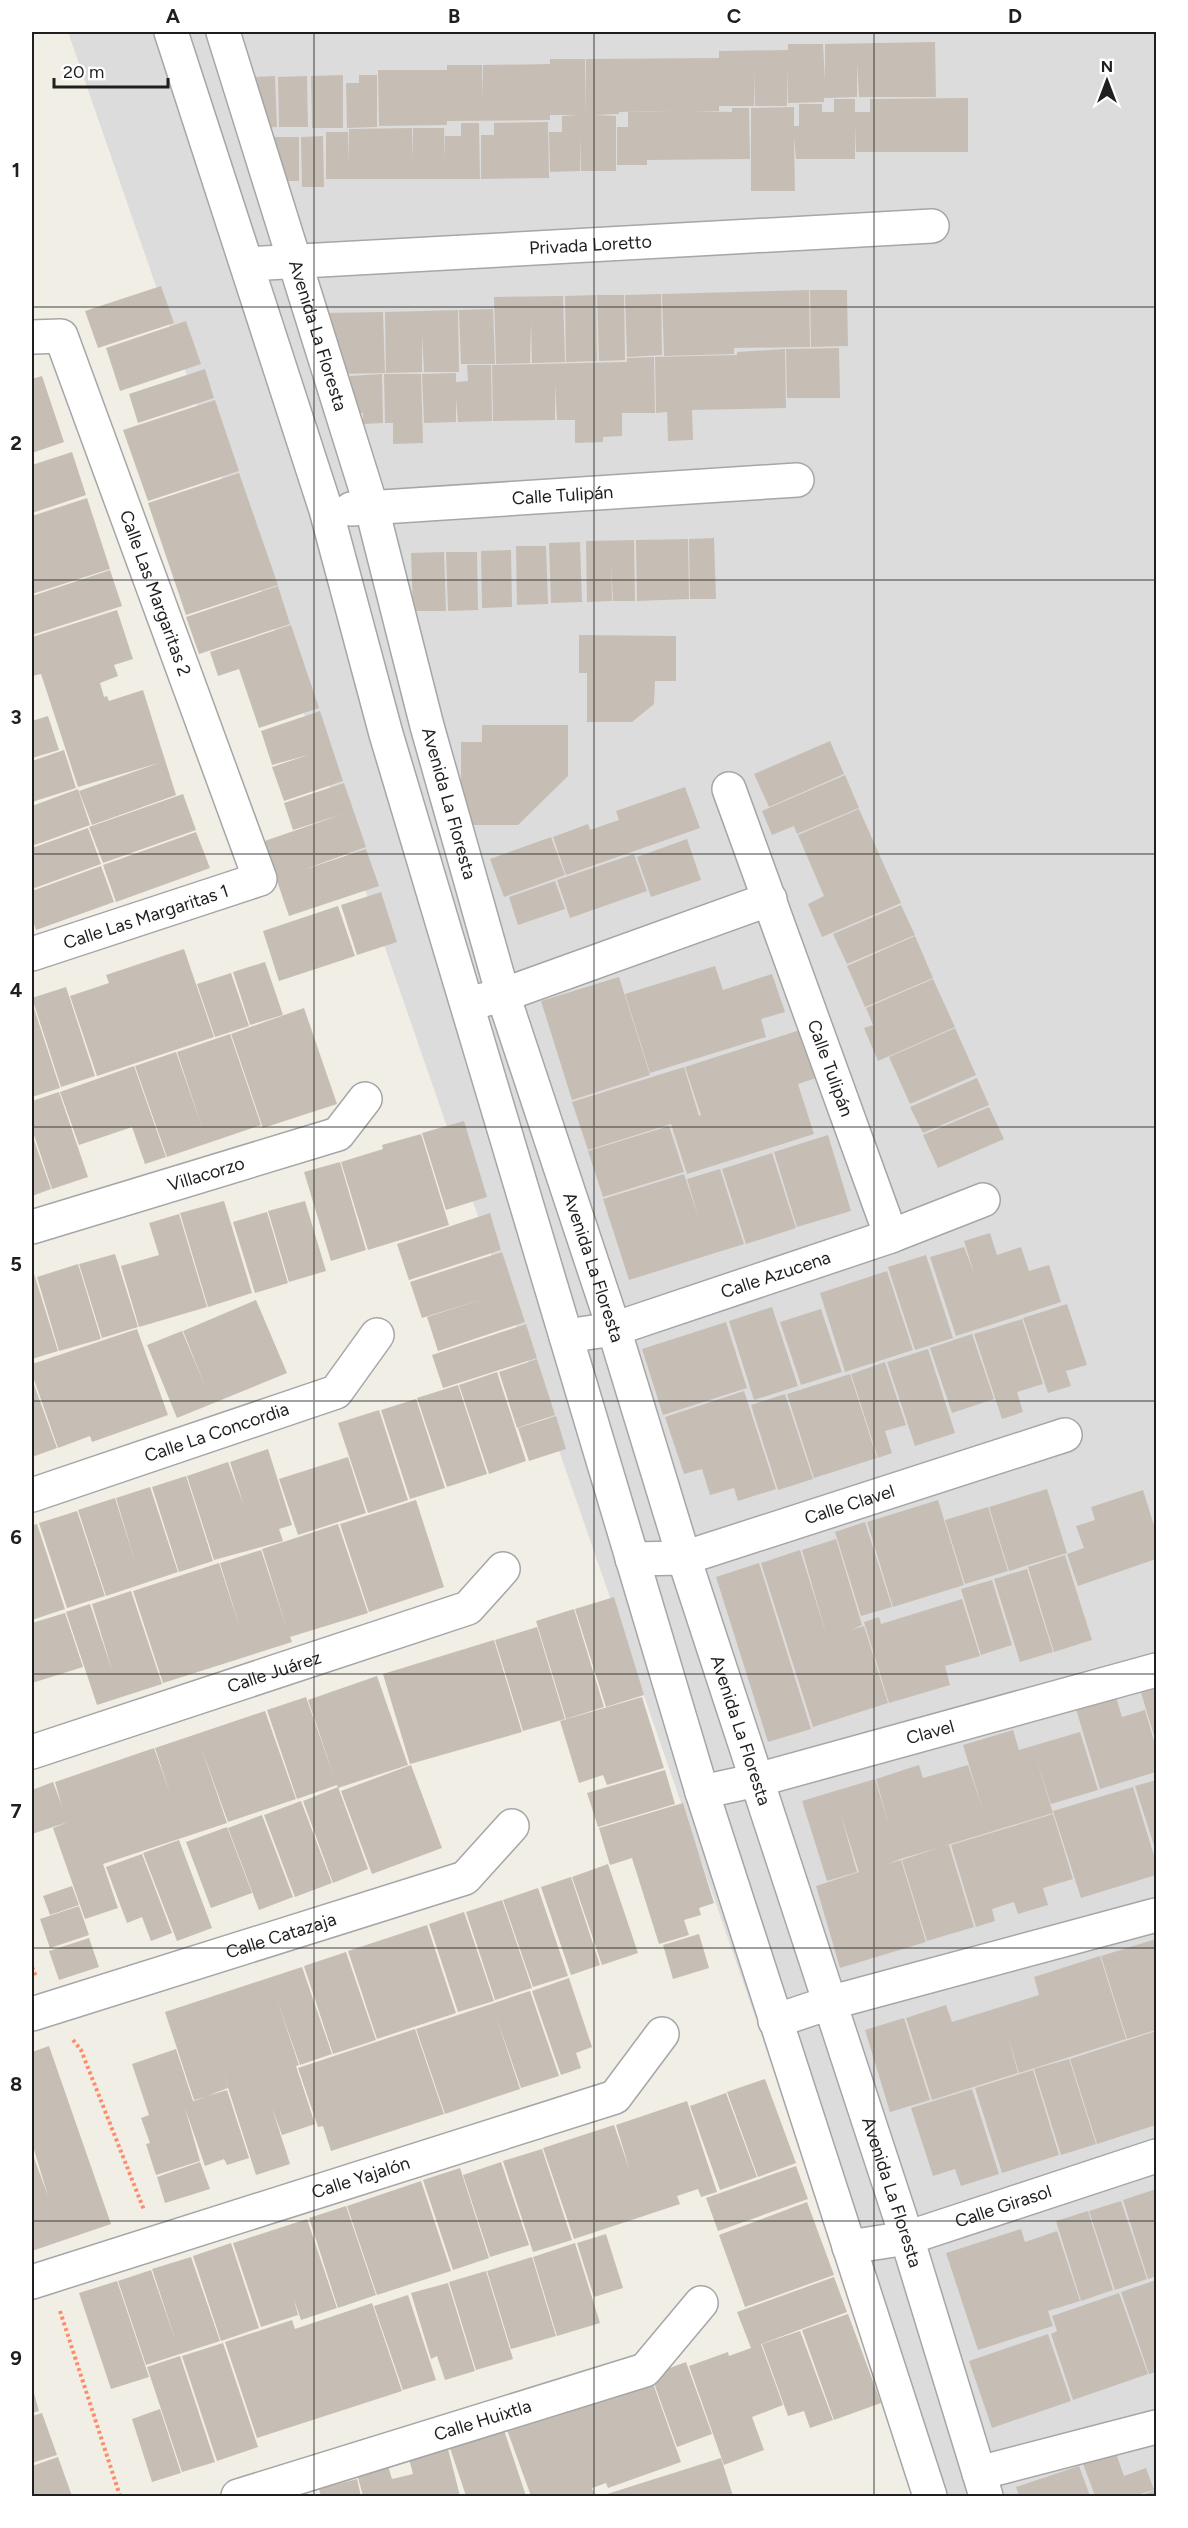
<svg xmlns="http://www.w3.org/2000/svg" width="1188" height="2528" viewBox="0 0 1188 2528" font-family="Figtree,sans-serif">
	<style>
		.residential { fill: #dddcdc }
		.building { fill: #c6beb4 }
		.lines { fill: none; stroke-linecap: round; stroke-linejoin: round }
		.minor-casing { stroke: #a6a6a6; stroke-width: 36 }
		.path { stroke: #ff8c68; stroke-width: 4; stroke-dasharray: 3 3; stroke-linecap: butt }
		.minor { stroke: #fff; stroke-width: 33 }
		.grid { fill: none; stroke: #1f1f1f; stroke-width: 1.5; stroke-opacity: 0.55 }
		.labels { text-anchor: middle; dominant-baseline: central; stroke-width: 4.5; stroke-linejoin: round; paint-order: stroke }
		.street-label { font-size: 18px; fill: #1f1f1f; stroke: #fff }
		.neatline { fill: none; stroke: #1f1f1f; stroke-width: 2 }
		.grid-label { font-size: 20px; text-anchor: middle; font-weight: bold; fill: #1f1f1f }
	</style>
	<rect width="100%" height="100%" fill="#f1eee5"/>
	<!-- residential -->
	<path class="residential" d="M68,32h1088v2464h-235z"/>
	<!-- building -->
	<path class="building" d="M935,42l1,55h-77l-2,-34v34l-33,1v4l-36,1 -1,-37v40h-32l-1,-35v35h-35v5h-26l39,1v-4h17l1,51 -103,1v5h-30v-38h11v-15l44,-1 -53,1v2l-25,1 22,1v55h-35l-1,-35v35l-30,1 -1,-40h13v-16l17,-1h-29v5l-103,1v4l-68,1 -1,-56h69v-5h35l1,35v-35l67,-1v-5h35l1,57v-57l133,-1v-7l69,-1v-6h35l2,37v-37z
		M343,75v53h-31l-1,-52z
		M359,75h18v52l-30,1 -1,-45h13z
		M275,76l2,51 -20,1 -5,-51z
		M307,76l1,51h-29l-1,-50z
		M968,98v54h-112l-1,-27v34h-59l-2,-23 1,55h-44v-83l43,-1v19h5v-22h23v8h12v-13h21v13h15v-13z
		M548,122l1,56 -68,1v-44h13v-12z
		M461,123h18l1,56h-154v-47h22l1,31v-34l63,-1 1,33v-33h31l1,33v-25h16z
		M323,136l1,51h-22l-1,-50z
		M264,137h35v44h-27z
		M161,286l13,37 -76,25 -13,-37z
		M809,290l1,57 -76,1v6l-70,2 -2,-62z
		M810,290h37l1,56 -37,1z
		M661,294l1,61 -35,2 -2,-62z
		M596,295l1,66 -31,1 -1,-66z
		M597,295h27l1,65 -26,1z
		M563,296l2,66 -33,1 -1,-41 -1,41 -34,1 -2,-67z
		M493,309l2,55h-34l-2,-54z
		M458,310l1,62h-35l-2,-38v38l-36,1 -1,-61z
		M383,312l2,61 -49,1 -12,-61z
		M186,321l15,43 -81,27 -14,-43z
		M839,348l1,50h-53l-1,-49z
		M785,349l1,59 -94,2 1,30 -25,1 -1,-29 -11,1 -1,-56 82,-2v-3z
		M654,357l1,56h-33v23l-19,1v5l-28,1v-23h-18l-2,-36v36l-62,1 -1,-56 135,-3v-4z
		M467,365h24l1,56 -34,1 -2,-24v24l-32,1 -2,-49 34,-1v9l12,-1z
		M205,369l9,29 -76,25 -9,-29z
		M382,374l1,49 -20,1v-11h-12l-1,-37z
		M384,374h37l2,69 -30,1v-21h-8z
		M42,376l22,66 -32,11v-74z
		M215,400l24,71 -91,30 -25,-71z
		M72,452l14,43 -54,18v-48z
		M239,473l39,112 -92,30 -38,-112z
		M87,498l23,71 -78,25v-78z
		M714,538l2,61h-26l-1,-60z
		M688,539l1,60 -52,2 -1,-61z
		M634,540l1,61h-22l-2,-37 1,37 -25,1 -1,-61z
		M580,542l2,60 -31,1 -2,-60z
		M516,546h30l2,58 -31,1z
		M511,550l1,57 -30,1 -1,-57z
		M444,552l2,59h-33l-2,-58z
		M446,552h31l1,58 -30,1z
		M110,570l12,36 -90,29v-39z
		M278,586l12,38 -91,30 -13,-37z
		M117,610l16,49 -19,6 4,11 -18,7 4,14 3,-1 2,5 34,-11 33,105 -84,30 -13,-34 80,-28 -81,24 -37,-113 -9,2v-39z
		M291,625l28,83 -60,20 -20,-59 -21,7 -8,-24z
		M579,635l97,1v45h-21l-1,23 -22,18h-45v-49h-8z
		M320,711l23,70 -59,20 -12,-34 36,-12 -36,10 -11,-34z
		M48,716l11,34 -27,8v-37z
		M482,725h86v51l-50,49h-57v-83h21z
		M830,741l14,33 -75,33 -15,-33z
		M64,750l12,38 -44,14v-41z
		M845,775l14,33 -62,26 -3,-8 -22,9 -10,-24z
		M344,783l22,64 -63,23 63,-21 13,37 -90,30 -13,-38 -7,2 -13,-36 87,-30 -50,16 -9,-27z
		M685,787l15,41 -134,47 -13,-38 35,-13 2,6 29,-10 -3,-9z
		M78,789l12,36 -58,21v-40z
		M183,794l13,36 -93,33 -14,-36z
		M859,809l42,94 -79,34 -14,-33 16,-8 -26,-61z
		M88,828l13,36 -69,25v-41z
		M196,832l14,36 -94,34 -13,-37z
		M551,837l14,38 -61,22 -14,-38z
		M687,839l14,41 -50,17 -14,-40z
		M634,854l13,37 -77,27 -13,-38z
		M101,866l13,36 -78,28 -4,-12v-27z
		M555,881l10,28 -47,16 -9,-28z
		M381,892l16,50 -40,13 -16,-50z
		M901,905l14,30 -68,29 -14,-30z
		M338,906l17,50 -76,25 -16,-50z
		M915,936l18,42 -68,29 -18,-41z
		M184,949l30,88 -117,39 -27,-80 39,-13 -3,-8z
		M265,962l18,53 -33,10 -17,-53z
		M715,966l8,24 49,-16 13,38 -24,7 5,18 -116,36 -25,-79z
		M231,973l18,53 -34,11 -18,-53z
		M619,977l31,98 -78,25 -31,-99z
		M933,979l22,48 -77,34 -14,-33 9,-3 -7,-17z
		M66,987l29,89 -34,11 -29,-89z
		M32,1002l28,86 -28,9z
		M304,1008l33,96 -74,24 -32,-94z
		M955,1028l21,47 -66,29 -21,-47z
		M800,1030l16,48 -18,6 16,50 -127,40 -16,-50 -83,26 -16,-48 112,-35 15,49 2,-1 -16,-48z
		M230,1034l31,91 -94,32 -32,-91 41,-14 27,78 -26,-78z
		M134,1066l32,91 -21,7 -13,-37 -53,18 -19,-53z
		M977,1078l12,27 -66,28 -13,-26z
		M59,1092l29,85 -36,12 -20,-60v-28z
		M989,1107l15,32 -66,29 -15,-33z
		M464,1121l23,76 -41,13 -24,-77z
		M669,1126l15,46 -81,25 -15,-46z
		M32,1134l19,55 -19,7z
		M421,1134l28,91 -81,25 -27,-88 42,-13 -1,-4z
		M828,1135l23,76 -54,16 -23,-75z
		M772,1153l24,75 -50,16 -24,-75z
		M340,1162l26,88 -35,11 -27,-89z
		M720,1169l24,75 -115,36 -26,-81 81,-25 15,45 -12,-40z
		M224,1201l28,92 -44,14 -28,-94z
		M305,1201l21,70 -37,11 -21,-71z
		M267,1212l21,71 -33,10 -22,-71z
		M490,1213l11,37 -92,30 -12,-36z
		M179,1214l28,93 -68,20 -18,-61 38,-11 -10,-32z
		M990,1233l7,22 24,-8 8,24 20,-6 12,37 -105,34 -26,-79 34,-10 10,26 -10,-32z
		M502,1252l23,70 -87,29 -11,-34 59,-19 -64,20 -12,-36z
		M115,1254l23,73 -36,11 -23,-74z
		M926,1255l27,83 -38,12 -27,-83z
		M78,1264l23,75 -42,12 -22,-74z
		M32,1267l26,84 -26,8z
		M887,1271l26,79 -68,22 -25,-79z
		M256,1300l31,73 -110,45 -30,-73 35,-14 24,57 -23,-57z
		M1067,1304l20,61 -21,6 5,15 -23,7 -25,-75z
		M772,1307l26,79 -44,14 -25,-79z
		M821,1309l21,63 -41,13 -21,-63z
		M1022,1319l21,65 -26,8 6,20 -21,7 -28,-85z
		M726,1322l21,66 -84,27 -21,-66z
		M526,1324l11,34 -94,30 -11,-33z
		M137,1329l31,86 -76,27 -2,-6 -32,12 -26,-74v-10z
		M972,1334l22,65 -42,14 -22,-65z
		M928,1349l27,84 -40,13 -28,-84z
		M537,1359l18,56 -38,13 -18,-56z
		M885,1362l21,63 -21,6 7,22 -14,5 -27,-84z
		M497,1372l29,89 -37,13 -30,-89z
		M850,1374l27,84 -63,20 -27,-84z
		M32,1379l25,69 -25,9z
		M458,1385l29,89 -40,13 -30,-89z
		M744,1391l32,98 -38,12 -4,-13 -24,7 -8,-26 -18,5 -19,-57z
		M785,1394l28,85 -35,11 -27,-85z
		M416,1399l29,89 -35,11 -29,-89z
		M379,1410l29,90 -40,13 -30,-90z
		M556,1416l10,33 -37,12 -11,-33z
		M268,1449l24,76 -13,4 4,12 -69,19 -27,-84 41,-14 16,44 -14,-44z
		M348,1457l18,56 -68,22 -19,-56z
		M186,1476l27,85 -34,11 -27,-85z
		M150,1487l28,85 -72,24 -28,-86 37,-12 20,63 -19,-63z
		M1047,1489l20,64 -58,18 -20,-64z
		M1143,1490l13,42v27l-78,27 -11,-32 17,-6 -8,-22 19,-6 -4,-13z
		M416,1500l28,87 -75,25 -29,-88z
		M938,1500l26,85 -71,22 -26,-85z
		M988,1507l20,64 -43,13 -20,-64z
		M77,1511l28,85 -38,12 -28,-85z
		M865,1522l27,85 -31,9 -26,-84z
		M37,1524l28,85 -33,11v-95z
		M338,1524l30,89 -78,24 2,5 -129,41 -30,-92 86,-28 22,68 -21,-68 41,-13 26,79 -25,-80z
		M836,1539l26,86 -11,5 13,-4 24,77 -75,24 -52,-164 39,-13 27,87 -25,-87z
		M1065,1555l27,85 -38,12 -26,-85z
		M759,1563l52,166 -43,13 -52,-165z
		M1027,1569l26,83 -33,10 -26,-83z
		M992,1580l20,65 -31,10 -20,-66z
		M131,1591l31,93 -65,21 -31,-93 24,-8 23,69 -21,-69z
		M614,1597l30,98 -38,12 -31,-98z
		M962,1599l18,57 -35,10 5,19 -61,18 -25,-81 15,-5 2,7z
		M574,1609l30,98 -38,12 -30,-98z
		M65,1613l18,54 -51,16v-60z
		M537,1627l28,92 -42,12 -28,-91z
		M494,1640l28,92 -112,32 -27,-90z
		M377,1676l31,89 -70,23 -30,-88z
		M1156,1681v61l-17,-56z
		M306,1697l31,88 -40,14 -30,-89z
		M642,1697l22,71 -57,17 -4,-10 -24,8 -19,-62z
		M1116,1697l6,20 23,-7 11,38v24l-56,17 -24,-80z
		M265,1711l31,88 -68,23 -27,-75 26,76 -124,41 15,44 -33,11 -32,-91 15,-6 -36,12v-44l21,-8 9,24 -7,-24 99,-34 16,45 -15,-45z
		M1013,1730l6,20 61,-18 18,58 -47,14 -15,-46 17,55 -109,33 5,-1 25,82 -47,14 -25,-81 39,-13 -41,12 -13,5 14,-4 25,82 -86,26 -24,-82 43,-14 -19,-60 17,60 -30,9 -25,-80 73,-22 16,53 -15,-53 43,-14 4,13 45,-13 16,49 -21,-69z
		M411,1765l31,83 -70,26 -31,-83z
		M665,1770l10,34 -77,23 -11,-34z
		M1156,1780v72l-21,-66z
		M338,1787l30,82 -35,14 -30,-82z
		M1133,1787l23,75v13l-75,23 -28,-87z
		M301,1801l31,82 -37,14 -31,-82z
		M683,1803l31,100 -15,5 2,7 -17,5 5,15 -30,9 -27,-86 -22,7 -11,-37z
		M1053,1814l20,65 -30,9 5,17 -30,9 -4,-12 -22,7 3,12 -19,6 -25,-82z
		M262,1815l31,82 -34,13 -31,-82z
		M227,1827l25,66 -41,15 -25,-66z
		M179,1840l33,88 -35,13 -34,-88z
		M142,1854l30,79 -21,8 -9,-24 -15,6 -21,-56z
		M608,1864l30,89 -36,12 -30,-88z
		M571,1877l29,88 -29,10 -30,-88z
		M72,1886l7,19 -29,10 -7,-19z
		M538,1888l30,88 -35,11 -30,-87z
		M502,1900l30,88 -37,12 -29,-88z
		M79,1906l10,29 -39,13 -10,-29z
		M464,1912l30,89 -36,11 -29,-88z
		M427,1925l29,88 -79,26 -29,-88z
		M699,1934l10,34 -36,11 -10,-34z
		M89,1938l10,29 -40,13 -10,-29z
		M1156,1939v91l-29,9 -26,-83z
		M346,1952l30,88 -43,14 -29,-88z
		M1100,1956l26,83 -107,34 -11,-36 10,36 -86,27 -26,-82 40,-13 6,17 87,-27 -5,-18z
		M302,1967l30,87 -32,11 -23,-65 22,65 -3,1 19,58 -33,11 -10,-27 18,56 -34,11 -42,-131 14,44 -21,8 20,-6 22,68 -22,7 -3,-6 -19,7 -20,-58 15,53 -44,14 -10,-31 4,-1 -9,-25 8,-3 -17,-51 44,-15 17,52 11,-3 -10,2 -29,-88z
		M569,1978l23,69 -16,6 5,15 -20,7 -29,-84z
		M530,1991l29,85 -38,12 -25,-72 24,73 -75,25 -29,-85z
		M904,2018l26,82 -40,12 -25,-82z
		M415,2029l29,85 -113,37 -8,-25 -5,1 -20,-59z
		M1156,2031v94l-59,19 -27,-85z
		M49,2046l62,178 -79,27v-99l16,44 -16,-53v-91z
		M1069,2059l27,85 -35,11 -27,-86z
		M1033,2070l26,85 -57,18 -27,-85z
		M765,2079l31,84 -38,14 -31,-85z
		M972,2089l27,85 -38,12 -6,-17 -22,7 -22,-68z
		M726,2093l31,84 -37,13 -30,-84z
		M687,2101l30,91 -16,5 -3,-8 -21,7 3,8 -106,35 -31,-91 71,-23 16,46 -14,-46z
		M542,2149l30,91 -39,12 -30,-91z
		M200,2162l10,27 -45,14 -8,-26z
		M501,2162l28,83 -39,12 -27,-82z
		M796,2166l12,33 -90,32 -12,-33z
		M460,2168l29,90 -36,12 -30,-90z
		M421,2181l30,90 -74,24 -30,-89z
		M1156,2189v87l-8,3 -25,-79z
		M1121,2201l26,78 -32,11 -26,-79z
		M807,2202l27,73 -89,32 -26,-72z
		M346,2206l30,89 -38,13 -29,-90z
		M1088,2211l25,79 -32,11 -25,-80z
		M307,2219l30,89 -36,12 -7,-20 4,15 -37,12 -28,-84z
		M1021,2229l4,13 32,-11 23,70 -32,10 5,15 -75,24 -32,-97z
		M606,2234l17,54 -29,9 -17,-54z
		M231,2243l28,85 -38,13 -28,-85z
		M575,2243l25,80 -43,13 -24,-79z
		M191,2257l29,84 -74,24 -28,-84 33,-11 25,72 -24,-73z
		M532,2257l24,79 -45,13 -24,-78z
		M486,2271l27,88 -37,11 -27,-88z
		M834,2277l13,35 -86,32 22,61 -31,12 12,33 -40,15 -35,-99 39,-14 1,4 22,-8 -14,-36z
		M1156,2280v92l-7,2 -28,-82z
		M117,2281l32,96 -38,12 -32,-96z
		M448,2283l27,88 -30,9 -8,-24 -6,3 -20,-66z
		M1119,2293l29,81 -75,26 -22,-66 6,-3 -5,-15z
		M408,2295l28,85 -33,10 -29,-84z
		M372,2303l30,88 -145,47 -32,-96 67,-22 3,9z
		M848,2314l33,89 -47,17 -32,-90z
		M800,2331l33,89 -23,8 -6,-17 -16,5 -26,-72z
		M1048,2334l23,67 -79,27 -23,-67z
		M223,2343l35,104 -41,14 -35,-105z
		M180,2356l35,106 -33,10 -35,-105z
		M686,2362l26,72 -35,13 -26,-72z
		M650,2375l31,87 -73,26 -2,-5 -14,5 3,8h-64l-25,-69z
		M32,2386l7,25 -7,2z
		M160,2409l21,64 -29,9 -20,-63z
		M42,2413l15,42 -25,8v-47z
		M504,2430l22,66h-60l-16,-48z
		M447,2445l13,51h-97l-6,-22 31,-8 4,13 21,-5 -5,-19z
		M1115,2450l12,35 -3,-9 22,-8 8,22 -21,6h-38l-13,-35z
		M58,2457l14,39h-40v-30z
		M721,2458l12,38h-131l5,-2z
		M1079,2466l11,30h-71l-3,-9z
		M357,2479l4,17h-40l-2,-7z
		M1156,2490v6h-18z"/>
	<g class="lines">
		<defs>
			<g id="minor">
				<path d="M171,32l155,478 60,224 316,1058 228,704"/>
				<path id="s1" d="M223,32l149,477 55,217 76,269 111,334 70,229 223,680 79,258"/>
				<path id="s2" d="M247,264l685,-38"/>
				<path id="s3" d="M32,337l29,-1 199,543 -228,75"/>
				<path id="s4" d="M351,509l446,-29"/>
				<path id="s5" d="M729,789l162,447"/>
				<path d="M483,1000l20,-5 267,-96"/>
				<path id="s6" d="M32,1227l306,-93 27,-35"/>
				<path id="s7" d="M566,1336l48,-7 277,-93 92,-36"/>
				<path id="s8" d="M32,1495l304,-103 41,-57"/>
				<path id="s9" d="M632,1559l52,-1 381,-123"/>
				<path id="s10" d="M32,1752l436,-144 35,-39"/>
				<path id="s11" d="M702,1792l55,-12 399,-110"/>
				<path id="s12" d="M32,2014l433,-136 47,-52"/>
				<path d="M775,2021l54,-18 327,-88"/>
				<path id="s13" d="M849,2247l58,-9 249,-82"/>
				<path id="s14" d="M32,2282l583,-185 47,-63"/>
				<path d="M979,2473l177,-46"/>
				<path id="s15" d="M238,2496l407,-126 56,-67"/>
			</g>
		</defs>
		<!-- minor casing -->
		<use href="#minor" class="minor-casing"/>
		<!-- path -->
		<path class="path" d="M32,1967l4,10
			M73,2040l8,10 63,160
			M60,2311l60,185"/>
		<!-- minor -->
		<use href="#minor" class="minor"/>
	</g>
	<!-- grid -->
	<path class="grid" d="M314,32v2464M594,32v2464M874,32v2464M32,307h1124M32,580h1124M32,854h1124M32,1127h1124M32,1401h1124M32,1674h1124M32,1948h1124M32,2221h1124"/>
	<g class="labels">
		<!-- street labels -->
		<g class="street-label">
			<text stroke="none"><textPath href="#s2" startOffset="344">Privada Loretto</textPath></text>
			<text stroke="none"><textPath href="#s1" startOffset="318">Avenida La Floresta</textPath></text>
			<text stroke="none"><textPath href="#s4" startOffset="212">Calle Tulipán</textPath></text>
			<text stroke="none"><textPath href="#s3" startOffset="303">Calle Las Margaritas 2</textPath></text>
			<text stroke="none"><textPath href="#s1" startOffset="804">Avenida La Floresta</textPath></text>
			<text transform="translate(146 917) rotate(-18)">Calle Las Margaritas 1</text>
			<text stroke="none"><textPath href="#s5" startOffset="297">Calle Tulipán</textPath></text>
			<text stroke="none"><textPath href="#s6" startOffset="182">Villacorzo</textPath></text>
			<text stroke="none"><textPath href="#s1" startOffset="1290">Avenida La Floresta</textPath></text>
			<text stroke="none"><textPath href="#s7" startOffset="219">Calle Azucena</textPath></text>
			<text stroke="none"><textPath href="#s8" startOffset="195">Calle La Concordia</textPath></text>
			<text stroke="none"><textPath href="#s9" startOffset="226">Calle Clavel</textPath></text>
			<text stroke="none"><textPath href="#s10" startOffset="255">Calle Juárez</textPath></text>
			<text stroke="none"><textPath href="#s1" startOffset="1776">Avenida La Floresta</textPath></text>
			<text stroke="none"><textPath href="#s11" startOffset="236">Clavel</textPath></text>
			<text stroke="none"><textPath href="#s12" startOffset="261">Calle Catazaja</textPath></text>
			<text stroke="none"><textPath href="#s14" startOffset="345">Calle Yajalón</textPath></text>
			<text stroke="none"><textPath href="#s1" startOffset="2262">Avenida La Floresta</textPath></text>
			<text stroke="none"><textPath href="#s13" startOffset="160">Calle Girasol</textPath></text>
			<text stroke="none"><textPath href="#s15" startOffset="256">Calle Huixtla</textPath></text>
		</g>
	</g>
	<!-- border -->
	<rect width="1188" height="2528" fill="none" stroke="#ffffff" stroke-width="66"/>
	<!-- north arrow -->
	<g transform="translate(1107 81)" stroke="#ffffff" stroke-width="4.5" paint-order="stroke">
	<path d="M0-4.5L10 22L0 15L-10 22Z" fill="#1f1f1f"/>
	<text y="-9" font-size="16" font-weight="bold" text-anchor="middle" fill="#1f1f1f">N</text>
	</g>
	<!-- scale -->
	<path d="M54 78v9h114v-9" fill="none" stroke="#1f1f1f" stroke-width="3"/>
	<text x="63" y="78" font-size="18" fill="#1f1f1f" stroke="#ffffff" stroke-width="4.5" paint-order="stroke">20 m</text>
	<rect x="33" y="33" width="1122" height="2462" class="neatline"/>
	<g class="grid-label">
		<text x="173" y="23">A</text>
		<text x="454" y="23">B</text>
		<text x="734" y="23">C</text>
		<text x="1015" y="23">D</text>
		<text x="16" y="177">1</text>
		<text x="16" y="450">2</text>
		<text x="16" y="724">3</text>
		<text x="16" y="997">4</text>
		<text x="16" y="1271">5</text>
		<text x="16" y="1544">6</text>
		<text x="16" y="1818">7</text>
		<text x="16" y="2091">8</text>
		<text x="16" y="2365">9</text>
	</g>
</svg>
